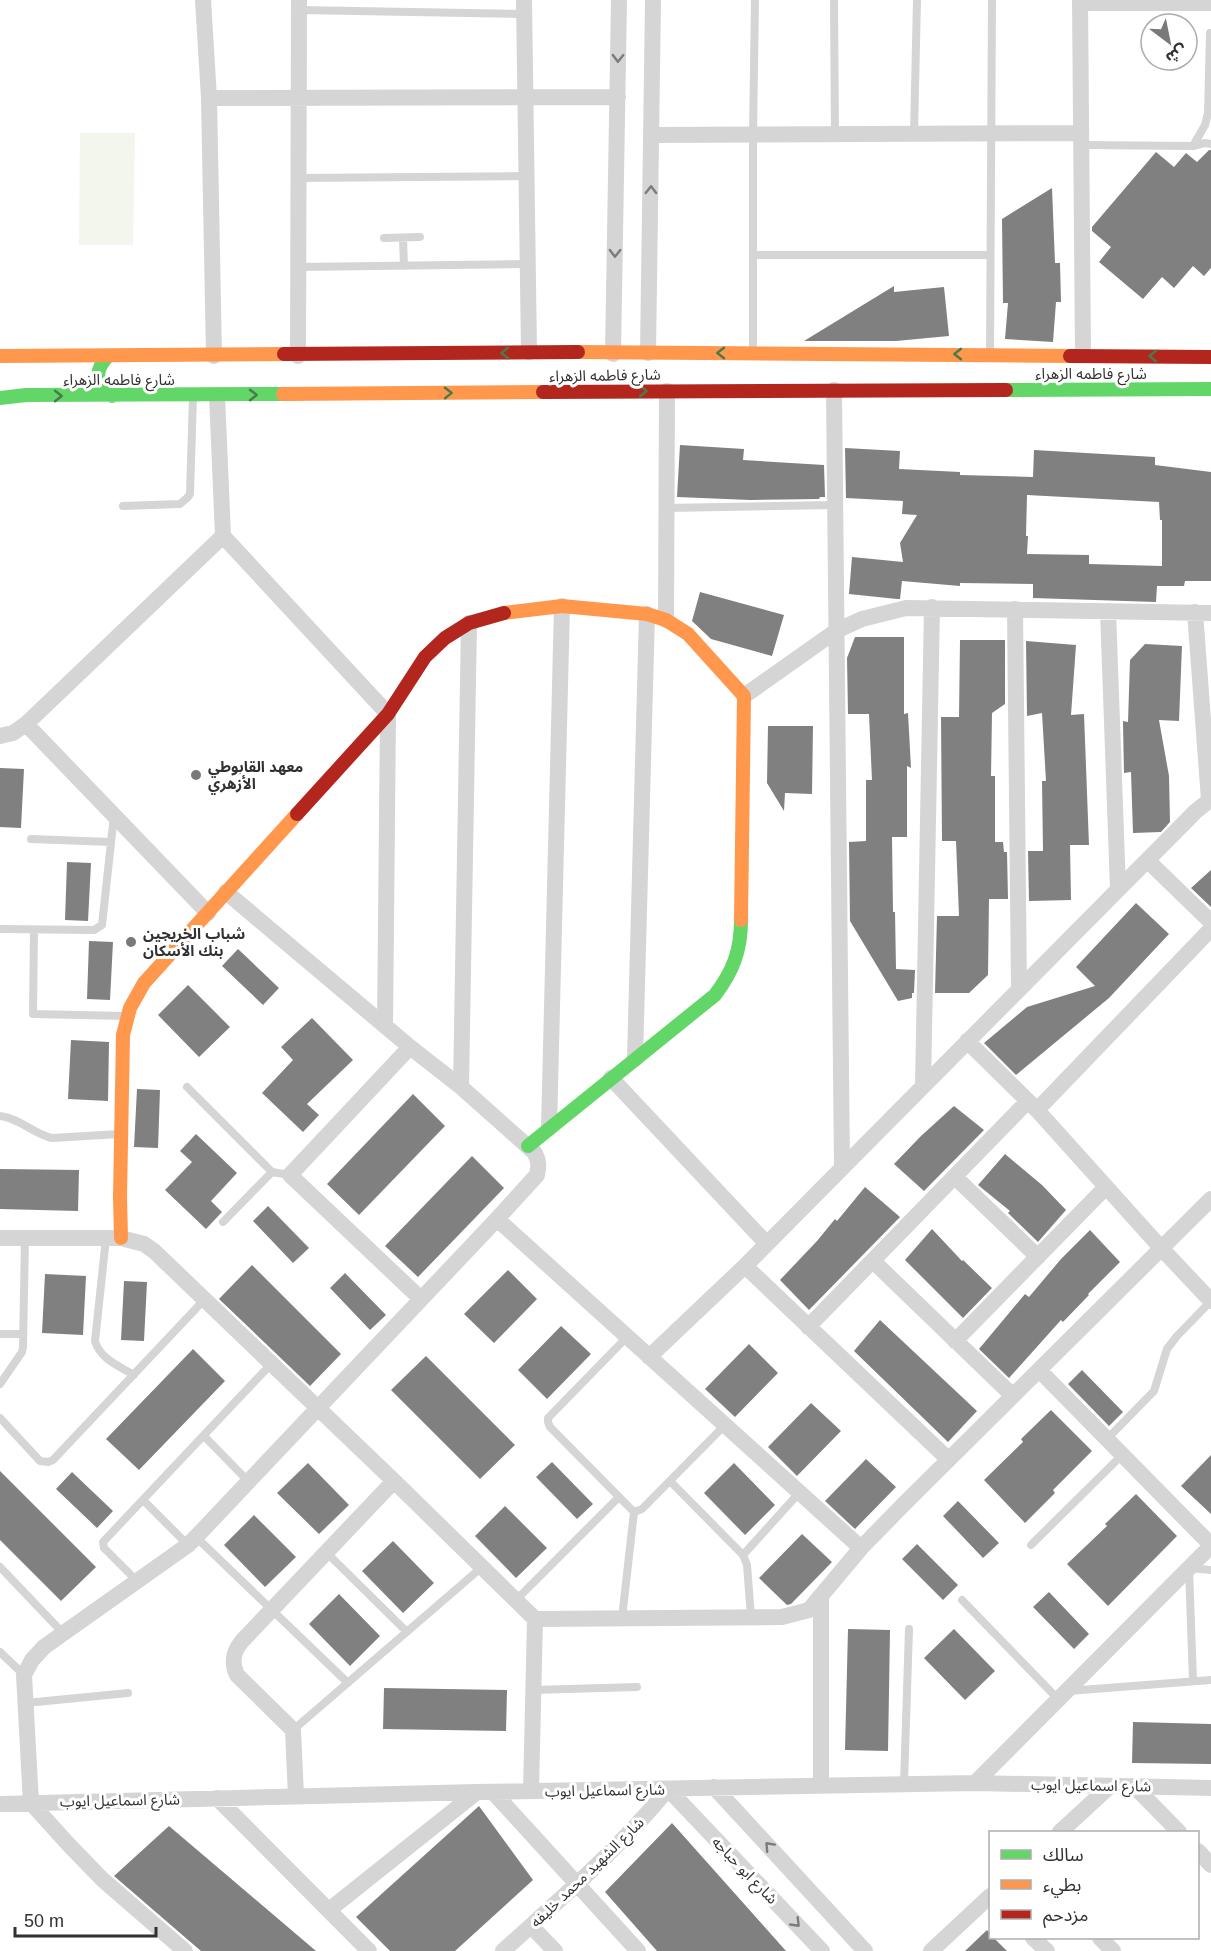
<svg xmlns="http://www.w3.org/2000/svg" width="1211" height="1951" viewBox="0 0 1211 1951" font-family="Helvetica,'Noto Sans Arabic',sans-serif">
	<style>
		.green { fill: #f2f6ed }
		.building { fill: #808080; fill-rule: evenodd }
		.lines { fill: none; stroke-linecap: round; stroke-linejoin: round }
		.lane { stroke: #d5d5d5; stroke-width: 8 }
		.street { stroke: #d5d5d5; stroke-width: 16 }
		.fast { stroke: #63d668; stroke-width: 14 }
		.slow { stroke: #ff974d; stroke-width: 14 }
		.jam { stroke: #b3261e; stroke-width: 14 }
		.oneway { stroke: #7b7b7b }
		.oneway2 { stroke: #487b4a }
		.poi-dot { fill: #797979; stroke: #fff; stroke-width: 2 }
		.labels { text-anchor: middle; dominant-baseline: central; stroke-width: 6; stroke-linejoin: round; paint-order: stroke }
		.street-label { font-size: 15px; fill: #313131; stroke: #fff }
		.poi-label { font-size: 15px; font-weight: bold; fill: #313131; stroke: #fff; text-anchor: start }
	</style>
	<rect width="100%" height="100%" fill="#fff"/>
	<!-- green -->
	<path class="green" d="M80,133h55l-2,112h-54z"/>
	<!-- building -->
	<path class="building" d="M1209,150h2v118l-7,8 -11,-10 -19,22 -12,-11 -19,22 -44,-37 12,-15 -19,-16v-4l64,-75 18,15 12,-14 11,9z
		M1052,188l3,75h5l1,39h-5l-3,40 -48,-3 3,-36h-5l-1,-84z
		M894,286v6l50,-5 5,49 -53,5h-92z
		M680,445l64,4 -1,11 81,5 1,32h-5l-1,2 -69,1 -73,-3z
		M845,448l55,3 -1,18 61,3v3l73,2 1,-27 121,7v8l56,7v109h-26l-1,5h-27l-1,16 -123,-4v-14l-73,-1v3l-58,-5 -2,18h-3l-48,-5 3,-37 51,5 -3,-19 17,-28 -15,-1 1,-13 -57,-3zM1027,495l132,7 1,18h2v46l-73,-2v-9l-62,-1 1,-18h-2z
		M700,592l84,23 -12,41 -61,-17 -19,-18z
		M855,637h49v77l4,-1 3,55 -4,-2v71h-15l1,75h2l1,57 19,1 -1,23h-2v5l-14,3 -48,-80 -1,-79 17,-1v-61h6l-3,-66h-21l-1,-56z
		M960,640h45v64l-13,9 -1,63h4v66h8l1,10h3l1,47h-19l-1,76 -19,18h-34l2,-77h22l-3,-75h-14l-1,-124h18z
		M1026,641l50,4 -5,70 13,-1 5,131h-19l1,55 -42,1 -1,-50h15l-1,-70h4l-4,-68 -15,3z
		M1145,644l37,2 -3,75 -20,-1 10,56 1,46 -9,10 -28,1 -2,-61 -7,1 -1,-49v-3l5,1 2,-62z
		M768,726h45l-1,68 -27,-1 -1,18 -17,-28z
		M0,768l24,1 -3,59 -21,-1z
		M67,862l24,1 -3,58 -23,-1z
		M1211,870v37l-20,-19z
		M1136,903l33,31 -60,64 -93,77 -32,-32 43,-36 68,-21 -19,-19z
		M89,941l24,1 -3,58 -23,-1z
		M238,949l41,39 -16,17 -41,-39z
		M188,985l42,42 -31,30 -41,-42z
		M312,1018l41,42 -46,44 12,11 -16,17 -41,-39 31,-33 -12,-13z
		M71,1040l38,2 -1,59 -40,-2z
		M137,1089l23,1 -2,58 -24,-1z
		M413,1094l32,32 -86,89 -32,-31z
		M954,1106l30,24 -60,61 -30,-27 27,-28z
		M196,1134l41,39 -26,28 11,11 -16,17 -41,-39 27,-28 -12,-11z
		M1005,1154l37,31 24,25 -28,32 -30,-29 2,-2 -32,-26z
		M472,1156l32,32 -86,89 -33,-31z
		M0,1169l79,1 -1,41 -78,-2z
		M865,1187l35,30 -91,93 -29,-30 37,-39 18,-22 2,2z
		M268,1206l41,42 -16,15 -40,-42z
		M932,1229l30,32 1,-1 29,28 -29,30 -58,-58z
		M1090,1230l30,32 -32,32 1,1 -26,27 -2,-2 -52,58 -30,-29 46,-55 4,3 32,-38z
		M252,1265l89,89 -31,32 -91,-87z
		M508,1270l29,29 -43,44 -30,-29z
		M345,1273l41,42 -16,15 -40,-42z
		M45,1274l41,2 -3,59 -41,-2z
		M124,1281l23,1 -3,59 -23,-1z
		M880,1320l97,91 -29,31 -94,-91z
		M561,1326l30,28 -44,45 -29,-29z
		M749,1344l29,29 -43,44 -30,-28z
		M193,1349l32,32 -86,89 -33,-31z
		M426,1356l89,89 -35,34 -89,-89z
		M1082,1370l41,42 -14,14 -41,-42z
		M811,1403l30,28 -44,45 -29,-29z
		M1051,1410l41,41 -39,39 2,3 -30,30 -41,-43 39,-38 -2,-3z
		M1211,1455v59l-30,-28z
		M866,1459l30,28 -41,42 -30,-28z
		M552,1462l41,42 -16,15 -41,-42z
		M308,1463l41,42 -30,29 -42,-41z
		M734,1463l41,42 -30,30 -41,-42z
		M0,1471l96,96 -35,34 -61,-61z
		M72,1472l41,39 -16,17 -41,-39z
		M1136,1494l41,42 -69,70 -41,-42 40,-38 -2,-2z
		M958,1501l41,42 -16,15 -40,-42z
		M505,1506l42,42 -31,30 -41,-42z
		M254,1515l42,42 -31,30 -41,-42z
		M802,1534l30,28 -41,42 -4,1 -28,-27z
		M393,1541l41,42 -31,30 -41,-42z
		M917,1544l41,41 -15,15 -41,-41z
		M1049,1592l40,42 -15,15 -41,-42z
		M339,1594l41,42 -30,30 -41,-42z
		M848,1629l42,1 -2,121 -43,-1z
		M954,1629l41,42 -30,29 -41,-42z
		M384,1688l123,2 -1,41 -123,-2z
		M1133,1722l78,2v40l-79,-1z
		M479,1806l54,74 -78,71h-65l-34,-34z
		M672,1823l114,128h-129l-52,-59z
		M169,1826l147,125h-115l-14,-12 -73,-63z
		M987,1930l3,4v4h4l13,13h-42z"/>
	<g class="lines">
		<!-- lane -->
		<path class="lane" d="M834,0l1,135
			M299,10l225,4
			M914,134l3,-134
			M1081,145l112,1 12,-3 6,1
			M1193,146l12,-21 3,-12 2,-80
			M299,178l228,-2
			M384,238l36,-1
			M403,238l1,28
			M753,255h237
			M298,267l230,-3
			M753,353v-218l2,-135
			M990,354l2,-354
			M123,506l57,-2 7,-6 3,-4 3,-98
			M666,508l169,-3
			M31,839l80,3
			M0,929l94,1 8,-5 12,-110
			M34,930l-1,84 93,2
			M187,1087l85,85
			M0,1116c19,2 34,18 52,22l68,-4
			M223,1222l49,-50 18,3
			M106,1238l-11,103c5,18 24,25 39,34
			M0,1334h23
			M627,1337l-79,81v4l2,5 84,85 8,-3 83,-84
			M0,1384l22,-32 1,-5 2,-109
			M0,1418l40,43 8,1 5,-2 152,-161
			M204,1436l45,46
			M1107,1439l47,-48 13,-42 10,-13 34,-35
			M670,1481l73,74 4,10 4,52
			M143,1500l45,45
			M196,1537l152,146
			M1031,1545l91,-90
			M326,1552l81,80
			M743,1555l56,-62
			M0,1567l63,66
			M137,1581l-33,-33 -1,-6 169,-179
			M516,1600l103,-103
			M962,1600l96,99
			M622,1618l12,-106
			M0,1652l24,23
			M1193,1681l-4,-113 22,2
			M533,1690l104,-3
			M1068,1691l143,-11
			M26,1703l102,-10
			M293,1730l189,-163
			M904,1784l5,-155"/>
		<!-- street -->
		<path class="street" d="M203,0l6,98 5,258
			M524,0l5,352
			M1080,0l3,355
			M1080,3h131
			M209,98l409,-1
			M651,135l430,-2
			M648,353l5,-353
			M613,354l6,-354
			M298,356l1,-356
			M834,390l8,778
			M223,536l165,178 -3,311
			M1015,609l4,380
			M1108,611l10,278
			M1195,612l14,188
			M666,620l1,-229
			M744,696l92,-65 26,-12 44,-11 305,5
			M26,724l182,189
			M0,736l13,-3 13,-9 197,-188 -6,-141
			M1147,860l64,62
			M967,1041l70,69 125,139 49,52
			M410,1047l-120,128 131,124
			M635,1059l12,-445
			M611,1078l156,166
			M923,1086l9,-479
			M461,1087l8,-464
			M1037,1110l174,-181
			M549,1128l13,-522
			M955,1177l83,80
			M497,1219l364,329
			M0,1238h121l23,6 10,7 240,230 141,138 247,-2 27,-7 52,-62 42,-43 308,-306
			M873,1261l140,135
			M745,1266l203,193
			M808,1327l220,-226
			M955,1341l151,-154
			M649,1357l96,-91 451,-455 15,-12
			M1039,1370l172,175
			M975,1783l236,-237
			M821,1786v-190
			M1134,1786l45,46
			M714,1787l151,164
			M531,1791l4,-172
			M493,1792l145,159
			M296,1796l-3,-66 -56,-55c-6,-13 -4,-23 5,-34l152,-160
			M217,1798l152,153
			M0,1804l477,-12 498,-9 236,5
			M1060,1832l50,-46
			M1198,1851l13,14
			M329,1910l148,-118
			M531,1926l24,25
			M1033,1938l14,13
			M1100,1938l13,13
			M185,1951l-82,-71 -34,-35 -38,-42 -7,-128 8,-15 12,-13 144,-102 8,-8 301,-318 40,-44c2,-9 2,-15 -3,-23l-73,-65 -51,-40 -184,-155
			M503,1951c57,-52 116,-102 165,-162l154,162
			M931,1951l59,-55"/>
		<!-- fast -->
		<path class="fast" d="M108,356c-15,16 -12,26 4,40
			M1006,390l205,-1
			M0,398l26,-3 257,-1
			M528,1146l187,-151c18,-24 26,-44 26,-75"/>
		<!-- slow -->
		<path class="slow" d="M578,352l492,4
			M0,356l284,-2
			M283,394l260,-2
			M504,613l58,-7 85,8 19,6 22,14 56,62 -3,224
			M121,1238l-1,-41 3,-162 7,-27 14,-25 153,-169"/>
		<!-- jam -->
		<path class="jam" d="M284,354l294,-2
			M1070,356l141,1
			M543,392l463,-2
			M297,814l91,-100 37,-57 20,-19 24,-15 35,-10"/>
	</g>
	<!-- one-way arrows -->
	<defs><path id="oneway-chevron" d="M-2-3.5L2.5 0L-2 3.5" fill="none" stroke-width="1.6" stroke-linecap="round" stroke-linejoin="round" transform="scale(1.5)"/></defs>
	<g class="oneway">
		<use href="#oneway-chevron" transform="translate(618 58) rotate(91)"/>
		<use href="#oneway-chevron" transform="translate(651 190) rotate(-89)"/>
		<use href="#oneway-chevron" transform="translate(615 253) rotate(91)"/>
		<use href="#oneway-chevron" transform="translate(769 1846) rotate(-133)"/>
		<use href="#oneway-chevron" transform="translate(796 1923) rotate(46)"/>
	</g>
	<g class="oneway2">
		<use href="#oneway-chevron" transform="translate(505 353) rotate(179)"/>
		<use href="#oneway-chevron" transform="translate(721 353) rotate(180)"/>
		<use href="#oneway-chevron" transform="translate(958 354) rotate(-180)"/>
		<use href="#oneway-chevron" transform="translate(1153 356) rotate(-179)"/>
		<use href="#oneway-chevron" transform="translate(643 391) rotate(-1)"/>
		<use href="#oneway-chevron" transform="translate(448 393) rotate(-1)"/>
		<use href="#oneway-chevron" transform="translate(253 395) rotate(-1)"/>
		<use href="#oneway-chevron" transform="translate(58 396)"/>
	</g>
	<!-- markers -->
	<g class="poi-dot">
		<circle cx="196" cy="775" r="6"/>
		<circle cx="131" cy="942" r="6"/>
	</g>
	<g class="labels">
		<!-- street labels -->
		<g class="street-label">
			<text x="1091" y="373">شارع فاطمه الزهراء</text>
			<text transform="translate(605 375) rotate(-1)">شارع فاطمه الزهراء</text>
			<text x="119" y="379">شارع فاطمه الزهراء</text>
			<text transform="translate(1091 1785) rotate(1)">شارع اسماعيل ايوب</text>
			<text transform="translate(605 1790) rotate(-1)">شارع اسماعيل ايوب</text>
			<text transform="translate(120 1800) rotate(-1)">شارع اسماعيل ايوب</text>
			<text transform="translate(745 1870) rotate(46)">شارع ابو حباجه</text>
			<text transform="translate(587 1872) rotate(-44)">شارع الشهيد محمد خليفه</text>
		</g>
		<!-- poi labels -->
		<g class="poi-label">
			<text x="208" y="766">معهد القابوطي<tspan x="208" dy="17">الأزهري</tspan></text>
			<text x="143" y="933">شباب الخريجين<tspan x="143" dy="17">بنك الأسكان</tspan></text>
		</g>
	</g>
	<!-- legend -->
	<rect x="989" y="1831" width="210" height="108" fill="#ffffff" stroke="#adadad" stroke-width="1.5"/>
	<rect x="1001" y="1850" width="30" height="9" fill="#63d668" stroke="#adadad" stroke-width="1.5"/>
	<text x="1043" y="1861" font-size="18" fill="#313131">سالك</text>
	<rect x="1001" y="1880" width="30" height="9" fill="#ff974d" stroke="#adadad" stroke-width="1.5"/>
	<text x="1043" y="1891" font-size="18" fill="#313131">بطيء</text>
	<rect x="1001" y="1910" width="30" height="9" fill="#b3261e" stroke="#adadad" stroke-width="1.5"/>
	<text x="1043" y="1921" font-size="18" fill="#313131">مزدحم</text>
	<!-- north arrow -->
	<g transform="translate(1169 42) rotate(148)"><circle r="28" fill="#ffffff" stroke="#adadad" stroke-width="1.5"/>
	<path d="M0-4.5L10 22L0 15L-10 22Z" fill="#797979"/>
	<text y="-9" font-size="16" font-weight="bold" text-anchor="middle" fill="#313131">ش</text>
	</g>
	<!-- scale -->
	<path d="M15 1927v9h141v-9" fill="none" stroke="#313131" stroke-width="3"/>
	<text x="24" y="1927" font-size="18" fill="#313131" stroke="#ffffff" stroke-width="4.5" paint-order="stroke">50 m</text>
</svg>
